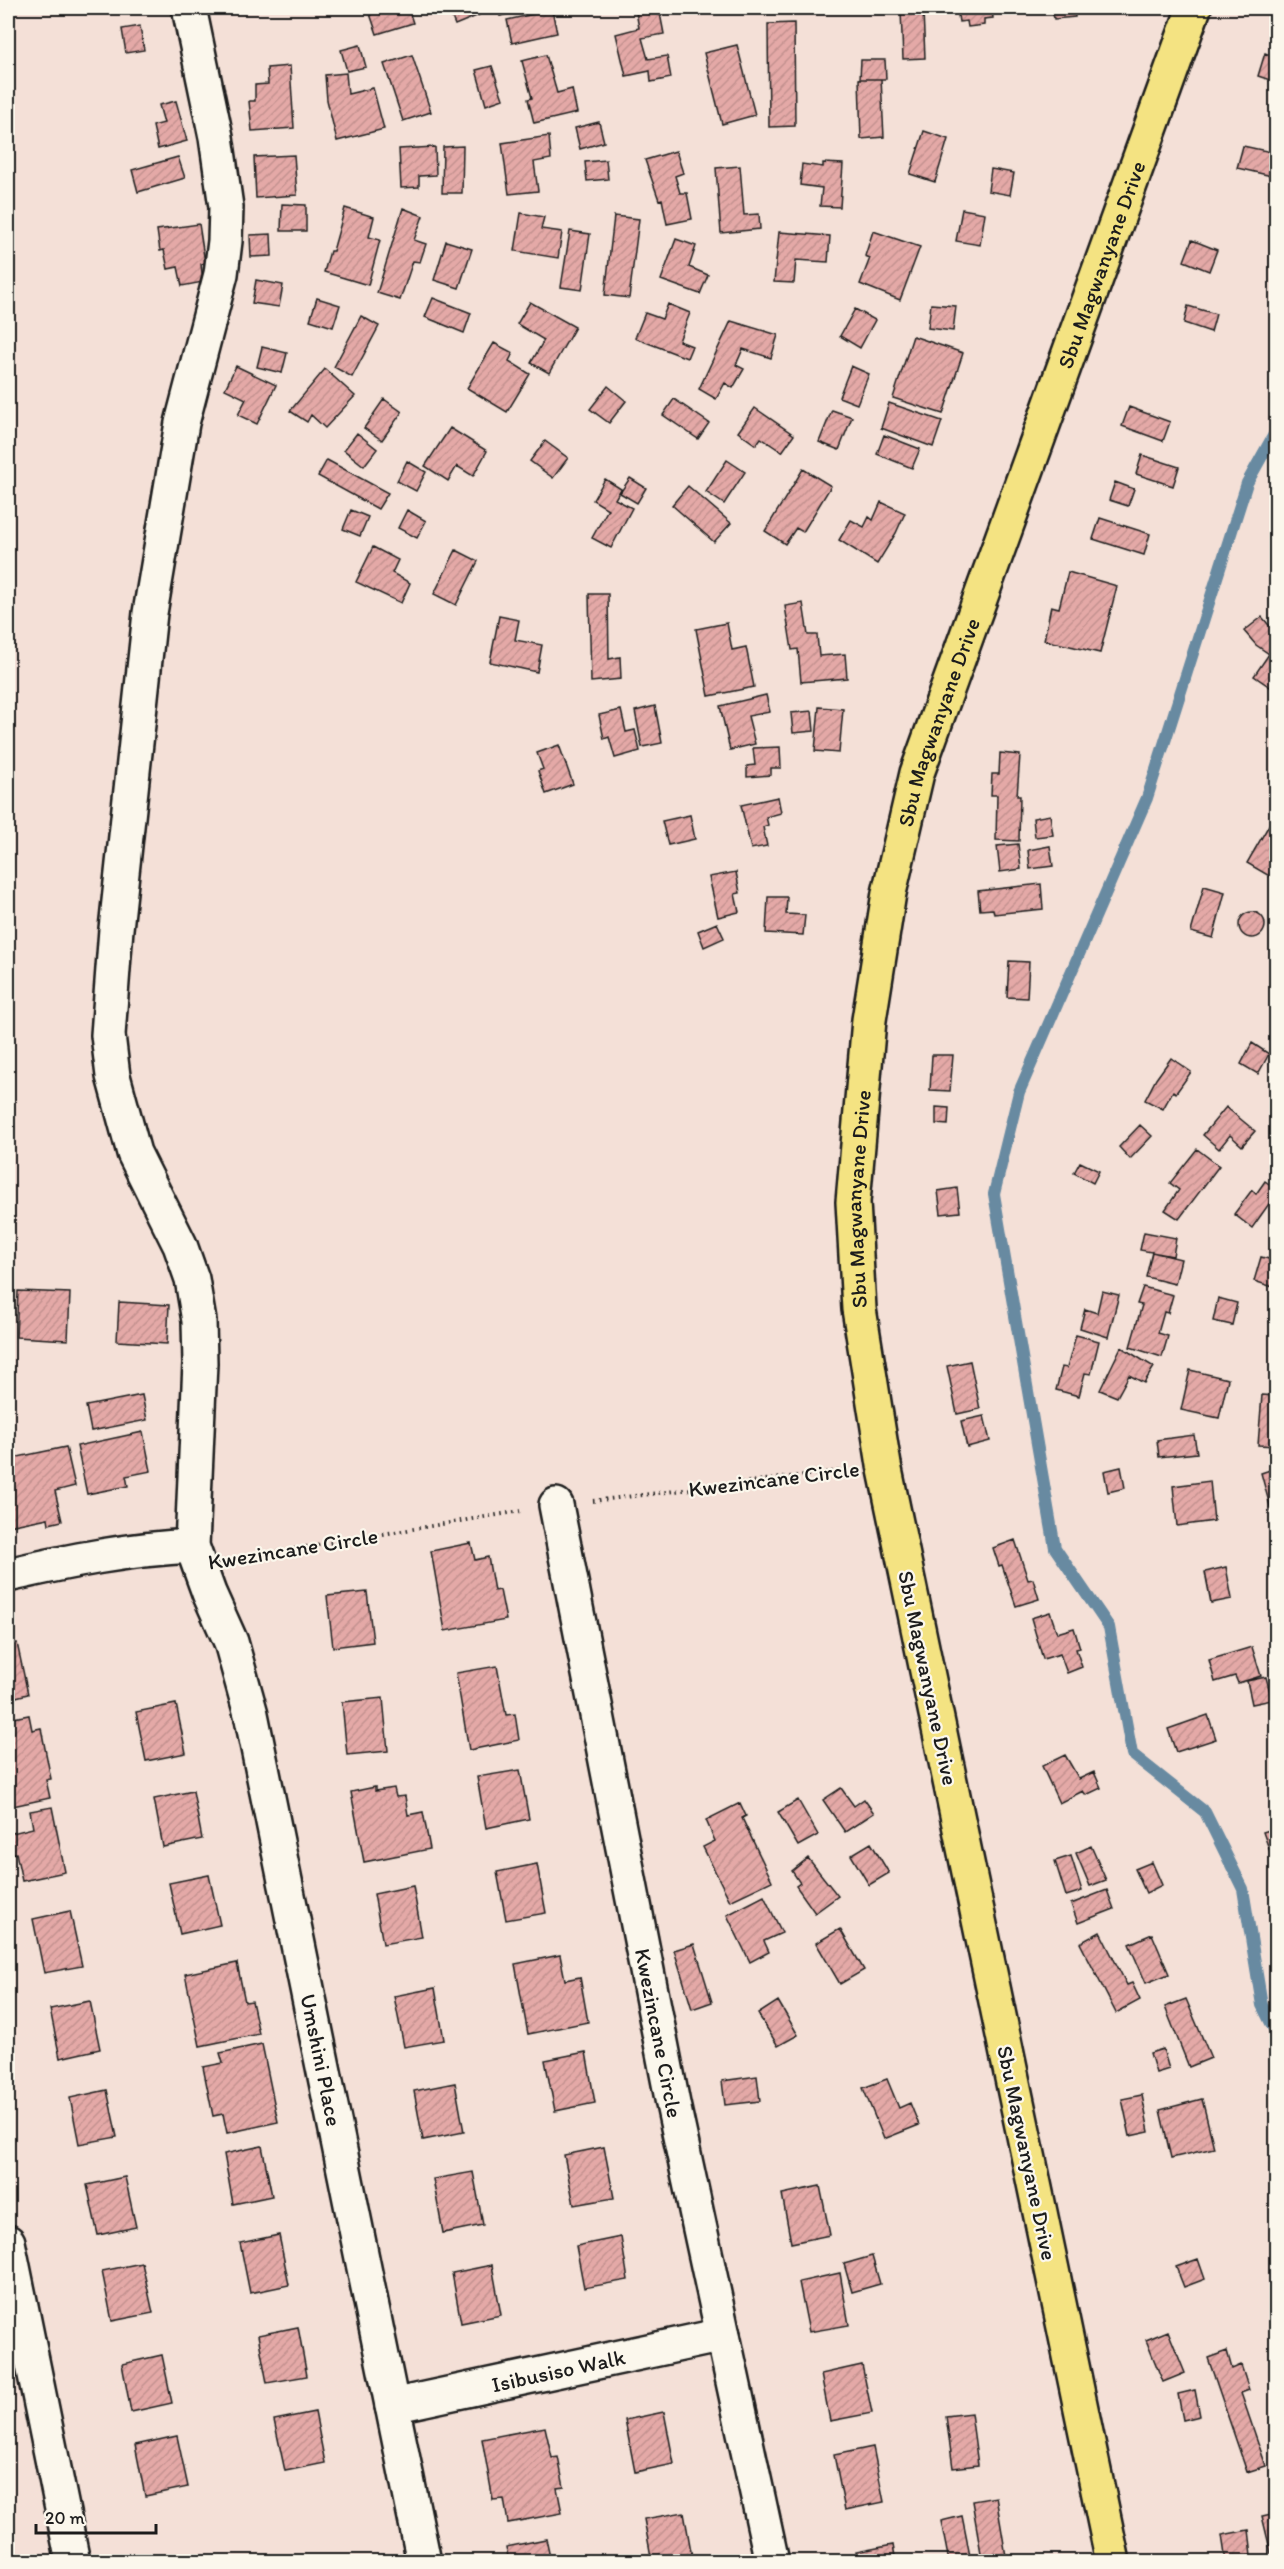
<svg xmlns="http://www.w3.org/2000/svg" width="1284" height="2569" viewBox="0 0 1284 2569" font-family="Itim,sans-serif">
	<style>
		.lines { fill: none; stroke-linecap: round; stroke-linejoin: round }
		.stream { stroke: #678aa1; stroke-width: 12 }
		.building { fill: url(#building-hatch); stroke: #1c1c1c; stroke-width: 1.5 }
		.minor-casing { stroke: #1c1c1c; stroke-width: 38 }
		.major-casing { stroke: #1c1c1c; stroke-width: 38 }
		.path { stroke: #1c1c1c; stroke-width: 4; stroke-dasharray: 1.5 4.5; stroke-linecap: butt }
		.minor { stroke: #fbf7ec; stroke-width: 33 }
		.major { stroke: #f4e382; stroke-width: 33 }
		.labels { text-anchor: middle; dominant-baseline: central; stroke-width: 4.5; stroke-linejoin: round; paint-order: stroke }
		.street-label { font-size: 22px; fill: #1c1c1c; stroke: #fbf7ec }
	</style>
	<defs>
		<pattern id="building-hatch" width="6" height="6" patternUnits="userSpaceOnUse" patternTransform="scale(1.5)"><rect width="6" height="6" fill="#e4a9a7"/><path d="M-1 1l2-2M0 6l6-6M5 7l2-2" fill="none" stroke="#c3918f"/></pattern>
	</defs>
	<rect width="100%" height="100%" fill="#f4e0d7"/>
	<filter id="ink" filterUnits="userSpaceOnUse"><feTurbulence type="fractalNoise" baseFrequency=".0167" numOctaves="2"/><feDisplacementMap in="SourceGraphic" scale="12" xChannelSelector="R" yChannelSelector="G"/><feConvolveMatrix kernelMatrix="1 2 1 2 8 2 1 2 1" color-interpolation-filters="sRGB"/></filter>
	<g filter="url(#ink)">
		<g class="lines">
			<!-- stream -->
			<path class="stream" d="M1276,431l-29,52 -100,315 -128,294 -25,102 61,354 54,79 23,127 73,58 38,77 19,116 14,28"/>
		</g>
		<!-- building -->
		<path class="building" d="M368,8h40l5,15 -36,11z
			M448,8h28l3,7 -24,10z
			M498,8h25l1,2 -24,6z
			M659,8l5,26 -22,4 6,21 19,-3 4,22 -20,4 -1,-11 -24,5 -10,-42 23,-6 -3,-16z
			M957,8h35l1,10 -9,1v6l-16,2 -1,-6 -8,1z
			M1052,8h22l1,9 -21,2z
			M552,10l5,23 -45,10 -5,-23z
			M901,11h22l2,47 -22,1z
			M794,23l1,103 -26,1 -1,-103z
			M140,26l4,24 -18,3 -4,-24z
			M360,45l6,22 -19,4 -6,-21z
			M737,45l18,70 -33,9 -18,-71z
			M1265,53l11,4v25l-18,-6z
			M412,55l19,57 -28,9 -19,-57z
			M546,55l11,38 15,-4 5,24 -43,10 -6,-24 4,-1 -10,-37z
			M861,60h24l1,19h-26z
			M290,66l4,62 -42,3 -3,-30h6v-16l13,-1 -1,-16z
			M492,66l11,33 -17,6 -10,-35z
			M346,73l2,21 25,-6 11,41 -47,12 -10,-41 -2,-25z
			M859,79h22l3,58 -23,2z
			M176,101l11,40 -29,8 -5,-23 11,-3 -5,-18z
			M599,122l5,20 -24,7 -5,-21z
			M924,131l24,8 -13,43 -25,-8z
			M549,136l2,23 -17,3 4,29 -29,3 -7,-51z
			M463,146l-1,47h-20l1,-46z
			M1243,146l33,7v24l-39,-9z
			M435,147l1,28 -17,1v11l-18,1 -2,-39z
			M676,151l7,22 -8,3 5,17h7l5,26 -25,5 -5,-25 -3,1 -14,-40z
			M294,155l3,40 -41,3 -2,-41z
			M178,157l7,21 -47,14 -6,-22z
			M606,160l2,19 -21,2 -2,-19z
			M823,163l20,1 -3,43 -20,-1 2,-18 -22,-3 2,-21 21,3z
			M740,166l4,49 15,-1 1,15 -39,4 -5,-65z
			M991,169l23,4 -4,22 -22,-4z
			M282,204l24,1v26h-25z
			M345,208l29,9 -5,20 11,3 -12,45 -44,-13 6,-21h3z
			M403,208l20,8 -9,24 12,4 -6,18 -7,-1 -13,39 -23,-7z
			M962,209l23,4 -5,32 -24,-4z
			M521,213l23,4 -3,12 21,3 -4,26 -43,-7z
			M614,216l25,3 -10,79 -24,-3z
			M199,224l6,39 -4,1 2,18 -21,4 -4,-19 -10,2 -4,-19 -4,1 -3,-21z
			M570,231l20,3 -8,56 -21,-3z
			M873,231l47,16 -20,53 -40,-16 10,-26 -5,-2z
			M779,232l51,4 -2,26 -32,-2 -2,23 -20,-1z
			M271,234l1,22 -21,1 -1,-22z
			M676,239l20,7 -7,21 19,8 -8,19 -39,-14z
			M1192,240l25,10 -8,21 -25,-10z
			M446,241l26,8 -13,39 -25,-8z
			M256,280l27,5 -4,22 -27,-4z
			M317,298l23,7 -7,22 -23,-7z
			M433,298l38,15 -7,20 -39,-16z
			M530,302l45,25 -26,46 -18,-10 13,-23 -27,-16z
			M668,304l22,9 -11,28 13,5 -5,12 -52,-20 10,-25 17,6z
			M931,304l25,2 -3,25 -25,-3z
			M1188,306l28,8 -5,18 -27,-9z
			M855,309l20,11 -15,28 -20,-12z
			M361,316l18,10 -27,51 -18,-10z
			M731,321l47,14 -7,23 -28,-9 -7,16 8,4 -11,19 -8,-5 -9,16 -17,-10z
			M913,336l50,17 -20,61 -50,-16z
			M494,343l19,10 -4,8 21,13 -23,38 -40,-24z
			M262,347l25,6 -5,20 -25,-6z
			M236,366l40,19 -19,39 -19,-9 8,-16 -21,-10z
			M851,366l18,8 -12,30 -18,-7z
			M325,369l30,27 -30,32 -14,-13 -4,7 -17,-11z
			M608,386l18,15 -17,22 -19,-14z
			M384,399l18,13 -20,28 -18,-12z
			M674,399l35,24 -11,16 -35,-24z
			M889,403l53,18 -9,26 -52,-19z
			M1129,407l41,15 -7,19 -41,-15z
			M755,408l39,27 -12,17 -21,-14 -5,7 -18,-13z
			M832,410l20,7 -13,33 -20,-8z
			M450,428l37,23 -14,25 -16,-10 -9,15 -23,-15z
			M357,433l20,16 -13,17 -20,-16z
			M884,435l36,14 -8,19 -35,-14z
			M545,441l23,17 -15,20 -23,-17z
			M1142,455l37,12 -6,19 -37,-12z
			M327,460l61,33 -10,16 -60,-33z
			M727,460l18,12 -21,32 -18,-12z
			M407,461l19,11 -10,19 -19,-10z
			M803,469l28,17 -28,46 -7,-4 -11,16 -20,-13z
			M630,478l16,10 -9,15 -17,-10z
			M605,479l16,10 -6,10 17,9 -21,40 -19,-10 16,-29 -15,-9z
			M1115,482l19,7 -6,17 -19,-6z
			M688,486l43,37 -17,19 -42,-37z
			M881,502l24,11 -9,20 -19,31 -38,-24 12,-20 13,7 5,-10 4,3z
			M351,510l17,7 -8,19 -17,-7z
			M407,510l19,11 -9,17 -19,-10z
			M1100,518l50,16 -6,21 -51,-16z
			M373,547l25,13 -6,13 18,10 -9,20 -45,-21z
			M456,550l22,11 -22,44 -22,-11z
			M1068,572l49,14 -17,67 -56,-13 7,-34 8,2z
			M589,594h19l1,65 11,-2 1,22 -30,3z
			M803,603l5,32h9l2,21 26,-2 2,24 -46,4 -3,-33 -6,1 -7,-44z
			M499,616l20,4 -4,20 27,5 -5,27 -47,-10z
			M1262,617l12,14 2,-3v63l-22,-15 15,-22 -13,-9 -12,-14z
			M727,623l5,27 14,-3 8,40 -45,9 -13,-67z
			M766,695l4,17 -22,4 7,28 -25,6 -10,-44z
			M655,706l7,37 -20,4 -7,-36z
			M819,707l24,2 -4,44 -24,-2z
			M621,710l5,22 9,-2 5,21 -25,7 -6,-21 -5,2 -5,-24z
			M812,711l2,20 -21,2 -2,-20z
			M559,745l14,39 -27,10 -8,-23 5,-2 -6,-16z
			M780,747l1,21h-10v7l-24,2v-11l8,-1 -2,-17z
			M1000,753l20,2 -3,41h3l-1,45 -23,-1 1,-45h-6l1,-21h7z
			M778,797l3,16 -15,4 2,8 -5,2 4,19 -16,3 -10,-44z
			M690,815l5,24 -27,6 -6,-24z
			M1050,815l3,20 -18,2 -2,-19z
			M1273,818l3,3v46l-5,10 -24,-14z
			M1018,844l3,25 -21,3 -3,-26z
			M1050,846l3,20 -23,3 -2,-19z
			M736,872l4,21 -5,1 4,18 -21,5 -9,-40z
			M1041,884l2,25 -49,5 -1,-5 -13,1 -2,-19z
			M1204,886l21,6 -12,46 -22,-6z
			M768,897h19l-1,17 19,1 -2,20 -37,-2z
			M1239 925a13 13 0 1 1 26 0a13 13 0 1 1-26 0Z
			M717,923l7,15 -20,9 -6,-16z
			M1009,961l20,1 -2,36 -20,-1z
			M1252,1043l17,11 -11,20 -17,-10z
			M932,1055h21l-3,36 -20,-1z
			M1171,1058l20,14 -15,21 -3,-2 -10,18 -18,-9 11,-21z
			M936,1107l13,1 -1,17 -12,-1z
			M1226,1107l29,24 -13,15 -12,-11 -11,14 -16,-14z
			M1140,1125l12,11 -22,23 -11,-12z
			M1197,1149l22,17 -40,53 -14,-9 14,-20 -9,-7z
			M1080,1162l19,9 -6,12 -19,-10z
			M1265,1181l11,8v5l-24,34 -18,-14 18,-24 4,4z
			M957,1188l3,24 -19,2 -3,-23z
			M1144,1232l32,6 -3,18 -33,-6z
			M1276,1232v56l-22,-7 7,-24 8,2z
			M1152,1252l29,7 -6,25 -29,-7z
			M1143,1287l30,8 -5,18 -4,-1 -6,21 10,3 -6,21 -32,-10 12,-42 -5,-1z
			M18,1291l52,2 -2,47 -52,-3z
			M1102,1291l17,4 -11,42 -28,-9 5,-19 12,4z
			M1218,1298l19,5 -5,22 -19,-4z
			M119,1302l50,3 -2,39 -50,-3z
			M1076,1335l23,6 -8,33 -6,-1 -6,23 -23,-6 6,-23 5,1z
			M1121,1347l33,20 -10,16 -15,-8 -12,22 -17,-7z
			M970,1361l10,48 -23,5 -10,-48z
			M1190,1370l38,9 -9,39 -38,-8z
			M142,1395l5,25 -56,11 -5,-25z
			M1262,1395l14,1v50l-18,-1z
			M984,1416l6,25 -23,6 -6,-26z
			M143,1432l8,39 -25,5 2,10 -41,8 -10,-48z
			M1194,1435l3,18 -38,4 -2,-17z
			M66,1447l9,39 -20,5 7,30 -13,3 -1,-6 -39,8 -1,-67z
			M1121,1467l4,21 -17,4 -4,-21z
			M1276,1468v60l-15,-55z
			M1210,1481l4,40 -37,5 -4,-40z
			M1015,1540l13,40 5,-1 6,20 -23,7 -14,-41 -3,1 -6,-18z
			M471,1543l4,17 13,-3 6,34 6,-1 6,30 -61,11 -14,-80z
			M1226,1567l6,32 -21,4 -6,-31z
			M367,1592l6,50 -40,5 -6,-51z
			M1050,1612l7,21 17,-5 6,20 -4,1 6,18 -15,6 -7,-19 -17,5 -12,-41z
			M17,1643l11,51 -20,5v-54z
			M1252,1647l9,29 -23,7 -3,-7 -20,6 -6,-22z
			M497,1666l9,49 9,-1 4,26 -50,10 -13,-77z
			M1266,1677l6,23 -20,4 -5,-23z
			M383,1698l5,53 -41,4 -5,-53z
			M176,1704l10,49 -40,8 -10,-49z
			M29,1715l3,15 9,-2 10,51 -5,1 4,18 -42,9v-88z
			M1208,1715l8,24 -40,13 -8,-23z
			M1065,1755l14,24 15,-7 7,16 -15,7 -3,-4 -24,12 -17,-37z
			M520,1770l9,49 -43,9 -9,-51z
			M375,1787v4l19,-3 2,9 9,-1 3,19 15,-3 7,37 -66,13 -13,-70z
			M841,1788l13,18 10,-7 10,14 -29,19 -22,-32z
			M193,1791l9,48 -39,8 -9,-48z
			M798,1800l20,35 -20,11 -20,-34z
			M740,1803l6,13 -4,2 30,63 -42,20 -27,-54 12,-6 -9,-21z
			M52,1807l13,65 -43,9 -6,-28 -8,1v-20l25,-6 -3,-17z
			M1276,1828v28l-4,1 -9,-25z
			M871,1843l18,30 -20,12 -18,-30z
			M1091,1846l15,34 -16,6 -14,-33z
			M1071,1856l11,35 -16,5 -11,-35z
			M808,1858l30,38 -23,17 -19,-27 4,-3 -8,-12z
			M1152,1862l10,23 -16,8 -11,-24z
			M537,1864l9,49 -40,7 -9,-48z
			M209,1875l11,50 -40,9 -11,-51z
			M413,1886l9,51 -39,7 -9,-50z
			M1107,1890l7,19 -36,14 -7,-19z
			M764,1896l18,37 -18,8 5,11 -19,10 -23,-47z
			M70,1911l12,55 -38,7 -11,-54z
			M840,1929l24,41 -24,14 -24,-41z
			M1100,1932l27,53 5,-2 8,17 -24,13 -36,-70z
			M1152,1934l17,40 -23,9 -17,-39z
			M694,1944l18,58 -20,7 -18,-59z
			M560,1955l5,25 15,-3 8,45 -60,12 -13,-70z
			M237,1963l8,39 7,-1 7,33 -59,12 -15,-72z
			M435,1988l9,52 -40,7 -10,-51z
			M1186,1999l25,59 -22,9 -24,-60z
			M90,2001l10,48 -40,9 -10,-49z
			M778,2001l20,34 -20,11 -20,-32z
			M262,2044l16,78 -51,11 -4,-19 -10,2 -10,-49 20,-4 -3,-10z
			M1163,2049l6,20 -13,4 -6,-20z
			M586,2052l9,51 -40,8 -10,-51z
			M757,2076l3,25 -35,4 -3,-24z
			M887,2079l12,29 11,-5 9,22 -35,14 -21,-51z
			M455,2083l9,49 -41,8 -9,-49z
			M107,2090l10,47 -38,7 -9,-46z
			M1142,2095l7,37 -19,4 -8,-37z
			M1202,2099l12,49 -43,10 -11,-48z
			M262,2146l10,50 -39,8 -9,-50z
			M604,2147l10,51 -40,7 -10,-50z
			M473,2172l10,53 -40,8 -10,-54z
			M125,2177l11,50 -38,8 -11,-50z
			M820,2186l10,49 -39,8 -9,-49z
			M279,2235l10,50 -39,8 -10,-50z
			M621,2237l7,43 -44,8 -8,-42z
			M872,2256l8,28 -28,8 -8,-28z
			M1198,2259l7,20 -21,8 -8,-20z
			M142,2263l11,50 -41,8 -10,-50z
			M492,2265l9,50 -40,8 -9,-50z
			M840,2273l9,52 -40,7 -10,-50z
			M298,2327l9,49 -40,7 -9,-48z
			M1168,2331l17,42 -22,9 -17,-42z
			M1227,2351l5,18 9,-4 8,25 -8,3 25,73 -19,6 -39,-114z
			M162,2355l10,48 -41,9 -9,-48z
			M862,2365l10,48 -42,8 -9,-47z
			M1195,2390l5,26 -17,4 -5,-26z
			M315,2412l10,51 -40,8 -11,-51z
			M664,2412l10,52 -39,8 -10,-52z
			M971,2413l7,52 -25,3 -7,-52z
			M545,2427l7,31 6,-1 6,30 -7,1 5,25 -54,10 -4,-24 -11,1 -11,-61z
			M177,2436l11,51 -43,9 -10,-51z
			M873,2447l11,55 -39,8 -11,-55z
			M996,2497l10,59 -24,3 -10,-58z
			M684,2512l8,45 18,-2 1,7h-59l-8,-43z
			M1276,2513v38l-5,2 -9,-37z
			M962,2516l9,45 -22,1 -8,-41z
			M1249,2530l3,25h-4l1,7h-23l-4,-27z
			M546,2539l5,23h-42l-3,-15z
			M893,2545l3,17h-38l-2,-10z"/>
		<g class="lines">
			<defs>
				<g id="minor">
					<path id="s1" d="M189,8l27,129 10,70 -1,34 -4,33 -39,149 -32,190 -34,316 -8,106 5,41 21,77 46,92 12,34 7,42 1,42 -8,183 17,47 22,49 20,72 173,848"/>
					<path id="s2" d="M556,1505l117,599 99,458"/>
					<path d="M8,1575c61,-14 121,-26 184,-29"/>
					<path d="M8,2242l65,320"/>
					<path id="s3" d="M392,2406l331,-71"/>
				</g>
				<g id="major">
					<path id="s4" d="M1113,2562l-229,-1097 -25,-156 -6,-107 16,-182 20,-127 28,-120 277,-765"/>
				</g>
			</defs>
			<!-- minor casing -->
			<use href="#minor" class="minor-casing"/>
			<!-- major casing -->
			<use href="#major" class="major-casing"/>
			<!-- path -->
			<path class="path" d="M593,1501l254,-31
				M235,1559l285,-48"/>
			<!-- minor -->
			<use href="#minor" class="minor"/>
			<!-- major -->
			<use href="#major" class="major"/>
		</g>
	</g>
	<g class="labels">
		<!-- street labels -->
		<g class="street-label">
			<text stroke="none"><textPath href="#s4" startOffset="2361">Sbu Magwanyane Drive</textPath></text>
			<text stroke="none"><textPath href="#s4" startOffset="1875">Sbu Magwanyane Drive</textPath></text>
			<text stroke="none"><textPath href="#s4" startOffset="1389">Sbu Magwanyane Drive</textPath></text>
			<text transform="translate(774 1479) rotate(-7)">Kwezincane Circle</text>
			<text transform="translate(293 1549) rotate(-9)">Kwezincane Circle</text>
			<text transform="translate(928 1678) rotate(78)">Sbu Magwanyane Drive</text>
			<text stroke="none"><textPath href="#s2" startOffset="538">Kwezincane Circle</textPath></text>
			<text stroke="none"><textPath href="#s1" startOffset="2100">Umshini Place</textPath></text>
			<text transform="translate(1027 2153) rotate(78)">Sbu Magwanyane Drive</text>
			<text stroke="none"><textPath href="#s3" startOffset="170">Isibusiso Walk</textPath></text>
		</g>
	</g>
	<!-- margin -->
	<rect width="1284" height="2569" fill="none" stroke="#fbf7ec" stroke-width="30"/>
	<rect x="15" y="15" width="1254" height="2539" fill="none" stroke="#1c1c1c" stroke-width="2" filter="url(#ink)"/>
	<!-- scale -->
	<path d="M36 2524v9h120v-9" fill="none" stroke="#1c1c1c" stroke-width="3"/>
	<text x="45" y="2524" font-size="18" fill="#1c1c1c" stroke="#fbf7ec" stroke-width="4.5" paint-order="stroke">20 m</text>
</svg>
